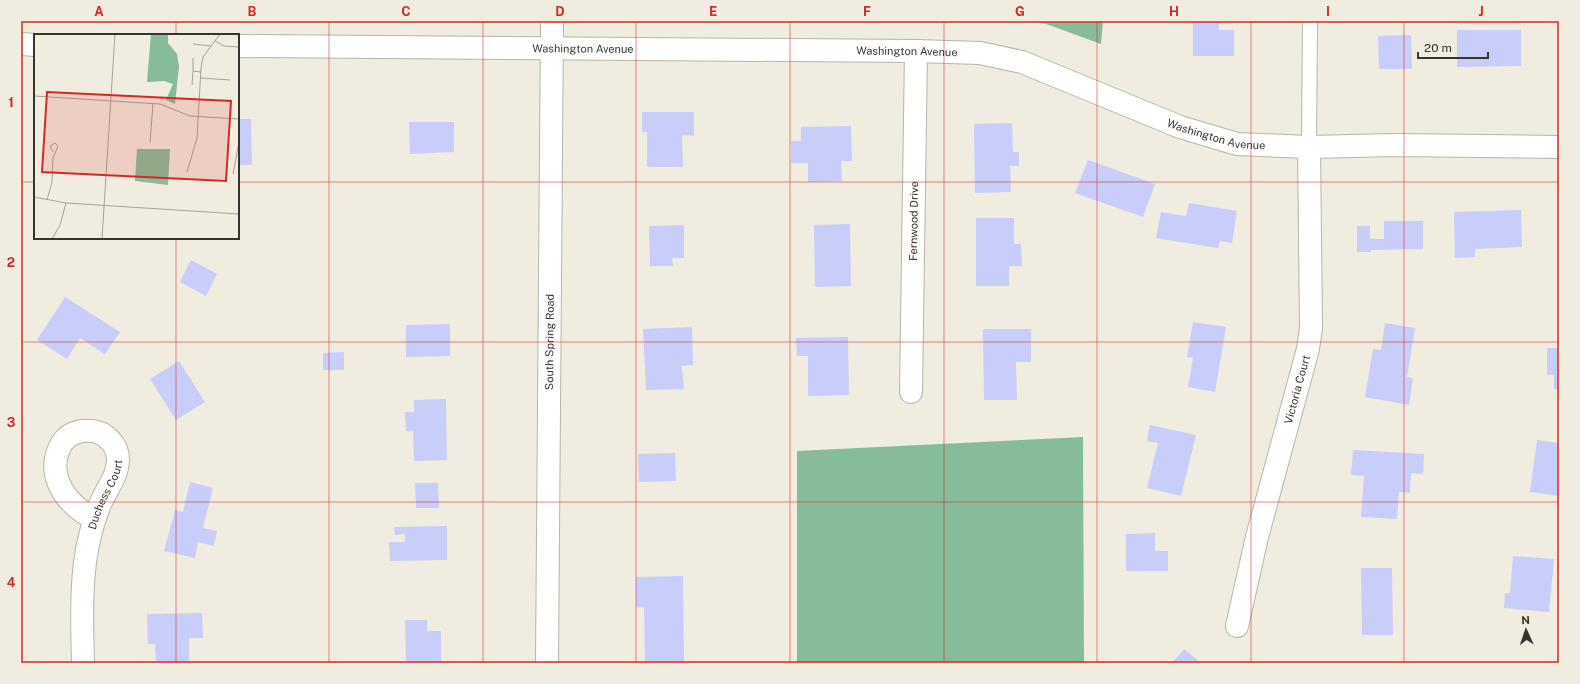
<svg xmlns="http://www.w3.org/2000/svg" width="1580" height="684" viewBox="0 0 1580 684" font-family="'Public Sans',sans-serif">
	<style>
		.forest { fill: #86bc99 }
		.building { fill: #c9cdf9 }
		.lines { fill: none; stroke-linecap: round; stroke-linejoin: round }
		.service-casing { stroke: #b8b4a7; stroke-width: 16 }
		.minor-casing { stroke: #b8b4a7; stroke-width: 24 }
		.service { stroke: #fff; stroke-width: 14 }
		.minor { stroke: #fff; stroke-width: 22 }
		.grid { fill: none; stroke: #d62828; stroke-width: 1; stroke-opacity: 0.55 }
		.labels { text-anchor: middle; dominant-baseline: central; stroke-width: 3.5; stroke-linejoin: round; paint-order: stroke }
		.street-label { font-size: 11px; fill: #35342f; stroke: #f0ecdf }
		.inset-road { fill: none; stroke: #a5a299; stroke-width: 1 }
		.view { fill: #d62828; fill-opacity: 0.15; stroke: #d62828; stroke-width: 2 }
		.inset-edge { fill: none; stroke: #35342f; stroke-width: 2 }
		.neatline { fill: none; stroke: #d62828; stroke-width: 1.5 }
		.grid-label { font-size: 13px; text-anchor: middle; font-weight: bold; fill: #d62828 }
	</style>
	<rect width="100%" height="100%" fill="#f0ecdf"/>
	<!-- forest -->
	<path class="forest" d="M1038,21h65l-2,23z
		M1083,437l1,226h-287v-212z"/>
	<!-- building -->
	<path class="building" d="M1193,22h26v8h15v26h-41z
		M1457,30h64v36l-64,1z
		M1411,35l1,34h-33l-1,-33z
		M642,112h52v24l-12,-1 1,32h-36v-35h-5z
		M238,119h13l1,46h-14z
		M409,122h45v30l-44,2z
		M1012,123l1,29h6v14h-9l1,26 -36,1 -1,-69z
		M851,126l1,35h-11l1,20 -34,1v-19h-17v-22h10v-14z
		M1088,160l67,24 -12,33 -68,-24z
		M1189,203l48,8 -5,32 -12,-2 -2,7 -62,-10 5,-26 25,4z
		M1521,210l1,37 -47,2v8l-20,1 -1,-46z
		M976,218h38v26h7l1,22h-13v20h-33z
		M1384,221h39v28l-52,1v2h-14v-26h13v13h14z
		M850,224l1,62 -36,1 -1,-62z
		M684,225v33h-12l1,8h-23l-1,-40z
		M191,260l26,14 -11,22 -26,-14z
		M65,297l55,35 -15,22 -25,-16 -13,21 -30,-19z
		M1193,322l33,5 -11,65 -27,-5 5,-29 -6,-1z
		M1385,323l30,5 -8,49 6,1 -4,27 -44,-8 8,-48 8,1z
		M450,324v32l-44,1v-32z
		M692,327l1,38 -11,1 2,23 -38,1 -3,-61z
		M983,329h48v33h-15l1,38h-33z
		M848,337l1,58 -41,1v-40h-11l-1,-18z
		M1547,348h12v41h-5v-14h-7z
		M344,352v18h-21v-17z
		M179,361l26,41 -29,18 -26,-41z
		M446,399l1,61 -33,1 -1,-30h-7l-1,-19h9v-12z
		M1150,425l46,10 -15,61 -34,-8 11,-45 -11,-2z
		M1537,440l22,3v53l-29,-4z
		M1353,450l71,4 -1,20 -12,-1 -1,20 -11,-1 -2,27 -36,-2 3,-41 -13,-1z
		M675,453l1,28 -37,1 -1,-28z
		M190,482l23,6 -10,40 14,3 -3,15 -16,-4 -3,16 -31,-7 11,-41 8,2z
		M415,483h23l1,25h-23z
		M447,526v34l-57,1 -1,-19h16v-8l-10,1 -1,-8z
		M1155,533v18h13v20h-42v-37z
		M1513,556l41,3 -5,53 -45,-4 1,-15h5z
		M1361,568h31l1,67h-31z
		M683,576l1,86 -39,1 -1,-56h-8v-30z
		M202,613l1,25h-14v25h-33l-1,-19h-7l-1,-30z
		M405,620h22v11h14v32h-35z
		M1184,649l17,14h-29z"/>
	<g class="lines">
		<defs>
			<path id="service" d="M1309,147l1,-126"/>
			<g id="minor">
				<path d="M21,44l14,1"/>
				<path id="s1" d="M238,46l678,5 64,2 42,9 158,65 57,17 72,3 87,-2 163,2"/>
				<path id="s2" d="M911,392l5,-341"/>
				<path id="s3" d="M1237,626l20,-89 51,-188 3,-21 -2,-181"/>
				<path id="s4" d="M83,663c-1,-39 -3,-90 7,-127 3,-13 7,-26 13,-38 6,-12 15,-24 15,-39 0,-14 -13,-27 -26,-28 -12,-1 -23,2 -30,12 -16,27 -1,54 22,70"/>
				<path id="s5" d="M547,663l5,-642"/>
			</g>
		</defs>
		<!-- service casing -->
		<use href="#service" class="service-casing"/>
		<!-- minor casing -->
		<use href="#minor" class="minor-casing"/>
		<!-- service -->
		<use href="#service" class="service"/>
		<!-- minor -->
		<use href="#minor" class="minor"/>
	</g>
	<!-- grid -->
	<path class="grid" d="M176,21v14M329,21v642M483,21v642M636,21v642M790,21v642M944,21v642M1097,21v642M1251,21v642M1404,21v642M21,182h14M238,182h1321M176,238v425M21,342h1538M21,502h1538"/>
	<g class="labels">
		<!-- street labels -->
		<g class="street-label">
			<text stroke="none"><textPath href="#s1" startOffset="345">Washington Avenue</textPath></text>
			<text stroke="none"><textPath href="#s1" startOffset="669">Washington Avenue</textPath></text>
			<text stroke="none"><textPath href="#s1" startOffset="993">Washington Avenue</textPath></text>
			<text stroke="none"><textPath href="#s2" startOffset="171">Fernwood Drive</textPath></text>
			<text stroke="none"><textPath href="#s5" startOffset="321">South Spring Road</textPath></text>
			<text stroke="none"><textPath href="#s3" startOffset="244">Victoria Court</textPath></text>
			<text stroke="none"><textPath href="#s4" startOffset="172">Duchess Court</textPath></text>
		</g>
	</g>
	<!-- overview -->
	<g transform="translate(34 34)">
		<rect width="205" height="205" fill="#f0ecdf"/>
		<path d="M117,0h17v9l9,11 2,12 -4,38 -9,-4 7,-16 -9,-3 -17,1zM103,115h33l-2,36 -33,-4z" fill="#86bc99"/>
		<path class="inset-road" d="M181,7l9,5 15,1M159,10l18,2M159,24v13l8,1M167,44l29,2M158,51l1,-14M0,62l126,8 30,12 49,3M116,109l3,-40M153,138l10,-34 4,-70 2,-11 17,-23M199,140l6,-32M0,163l32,6 173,11M13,166l5,-18 1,-24 5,-12 -3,-3 -5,3 3,6M18,205l8,-14 6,-22M68,205l13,-205"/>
		<path class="view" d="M13,58l184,9 -5,80 -184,-9z"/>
		<rect width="205" height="205" class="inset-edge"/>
	</g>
	<!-- border -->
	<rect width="1580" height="684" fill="none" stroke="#f0ecdf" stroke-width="44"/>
	<!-- north arrow -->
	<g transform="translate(1526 630) rotate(357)" stroke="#f0ecdf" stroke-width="3" paint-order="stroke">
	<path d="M0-3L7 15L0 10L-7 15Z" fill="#35342f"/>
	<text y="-6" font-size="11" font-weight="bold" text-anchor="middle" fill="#35342f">N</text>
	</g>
	<!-- scale -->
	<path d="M1418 52v6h70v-6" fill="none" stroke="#35342f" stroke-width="2"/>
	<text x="1424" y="52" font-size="12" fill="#35342f" stroke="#f0ecdf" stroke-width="3" paint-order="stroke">20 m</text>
	<rect x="22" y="22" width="1536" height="640" class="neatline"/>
	<g class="grid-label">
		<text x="99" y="16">A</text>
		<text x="252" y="16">B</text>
		<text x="406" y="16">C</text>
		<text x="560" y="16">D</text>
		<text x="713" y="16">E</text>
		<text x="867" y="16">F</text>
		<text x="1020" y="16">G</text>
		<text x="1174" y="16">H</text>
		<text x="1328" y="16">I</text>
		<text x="1481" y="16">J</text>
		<text x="11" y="107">1</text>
		<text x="11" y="267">2</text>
		<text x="11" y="427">3</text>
		<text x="11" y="587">4</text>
	</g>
</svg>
